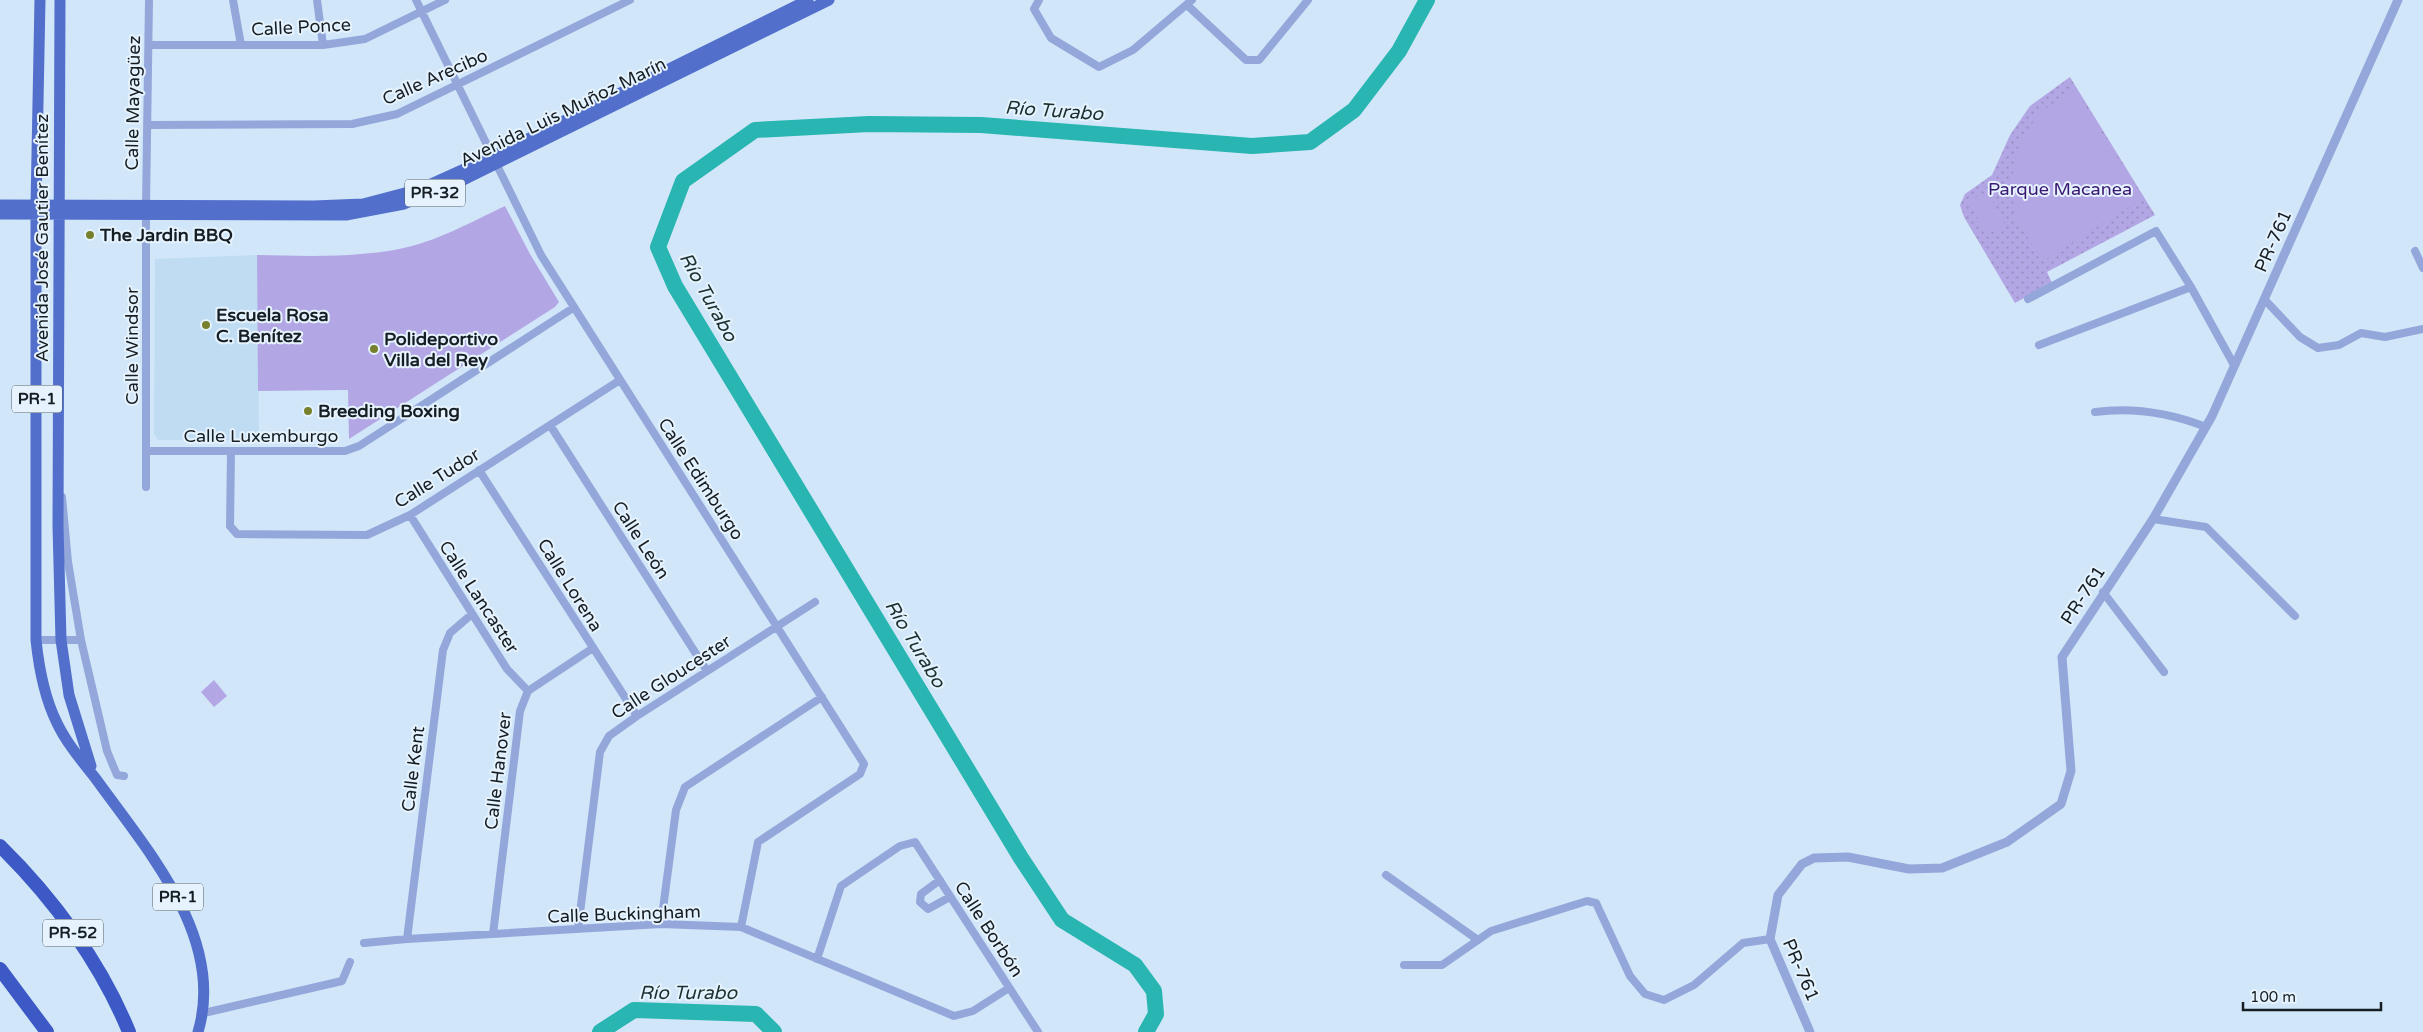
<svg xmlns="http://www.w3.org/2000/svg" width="2423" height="1032" viewBox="0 0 2423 1032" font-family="'Varela Round',sans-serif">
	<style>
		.built { fill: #bfdcf3 }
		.grass { fill: url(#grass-dots) }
		.garden { fill: #b3a6e4 }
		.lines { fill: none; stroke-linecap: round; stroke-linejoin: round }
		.river { stroke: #29b5b1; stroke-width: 16 }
		.minor { stroke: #94a7da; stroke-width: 8 }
		.tertiary { stroke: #94a7da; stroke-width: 9 }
		.primary { stroke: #526fcc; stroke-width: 11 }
		.motorway { stroke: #3c59c5; stroke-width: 14 }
		.poi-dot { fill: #77812d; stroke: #e6f3fe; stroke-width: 2 }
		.labels { text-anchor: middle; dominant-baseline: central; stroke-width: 4; stroke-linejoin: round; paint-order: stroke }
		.shield { fill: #e6f3fe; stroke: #545e65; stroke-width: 1 }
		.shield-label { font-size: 16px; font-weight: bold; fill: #161e24 }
		.street-label { font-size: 18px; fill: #161e24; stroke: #e6f3fe }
		.park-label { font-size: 18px; fill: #3a1872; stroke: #e6f3fe }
		.poi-label { font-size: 18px; font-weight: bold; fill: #161e24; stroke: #e6f3fe; text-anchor: start }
		.water-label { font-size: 19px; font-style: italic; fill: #1b3130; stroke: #e6f3fe }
	</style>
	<defs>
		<pattern id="grass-dots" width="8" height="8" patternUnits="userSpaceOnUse" patternTransform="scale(1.25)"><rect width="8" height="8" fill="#b3a6e4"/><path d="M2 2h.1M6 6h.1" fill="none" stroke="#998ec3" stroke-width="1.8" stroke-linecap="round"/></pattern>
	</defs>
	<rect width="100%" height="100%" fill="#d1e7f9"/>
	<!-- built -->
	<path class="built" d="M257,255l2,185h-101l-4,-6 1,-175z"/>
	<!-- grass -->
	<path class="grass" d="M2070,77l85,138 -108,57 5,11 -37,20 -51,-86 -4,-12 5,-11 27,-19 18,-40 20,-29z"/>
	<!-- garden -->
	<path class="garden" d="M2075,90l68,108 -100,63 -26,-41 -7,-33 9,-44 20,-30z
		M1988,192l17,34 -19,9 -17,-34z
		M505,206l25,48 29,48 -4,5 -206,132 -1,-49 -90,1 -1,-136c47,1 95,3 142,-6 37,-7 72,-27 106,-43z
		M214,680l13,16 -13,11 -13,-15z"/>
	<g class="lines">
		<!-- river -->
		<path class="river" d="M600,1032l34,-22 122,4 18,18
			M1146,1032l10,-18 -2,-23 -19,-26 -73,-45 -41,-62 -346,-572 -17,-39 25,-66 72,-51 114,-6 112,1 271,21 58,-4 44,-32 45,-59 28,-51"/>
		<!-- minor -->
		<path class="minor" d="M233,0l8,45
			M317,0l6,45
			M416,0l125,255 323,509 -4,10 -102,68 -17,85
			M1039,0l-5,9 17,29 48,29 34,-17 59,-50
			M1187,5l59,55h13l49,-60
			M149,45h174l42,-6 80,-39
			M149,125l203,-1 45,-10 233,-114
			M2415,251l8,17
			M2028,299l128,-68 35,56 43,78
			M2265,300l35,37 18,11 21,-3 22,-12 24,4 38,-8
			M2039,345l152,-58
			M2095,412c38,-5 75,1 111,15
			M550,425l157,246
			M148,451h197l14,-5 214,-138
			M231,452l-1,74 7,8 130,1 43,-20 210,-135
			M479,470l158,246
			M146,487v-281l3,-206
			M62,497l6,65 13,78 26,111 10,24 7,1
			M410,515l97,154 21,22
			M2153,519l53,8 89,89
			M2103,592l61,80
			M36,640h45
			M1386,875l92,65
			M940,880l-19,14 -1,8 8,7 22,-12
			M661,924l15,-114 9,-23 137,-90
			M578,929l22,-177 9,-16 28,-20 178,-114
			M493,934l27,-223 8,-20 65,-43
			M407,939l36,-289 7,-17 22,-19
			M364,943l43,-4 254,-15 80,3 213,89 19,-5 36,-23
			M817,959l24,-73 59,-40 15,-4 123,190
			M1404,965h38l49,-34 96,-30 9,2 34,73 15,18 19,6 30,-15 49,-42 27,-4
			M204,1013l138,-32 8,-19"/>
		<!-- tertiary -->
		<path class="tertiary" d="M1810,1032l-40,-93 8,-44 24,-31 12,-6 34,-1 61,12 33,-1 65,-26 54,-38 10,-33 -9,-114 91,-138 59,-103 186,-416"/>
		<!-- primary -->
		<path class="primary" d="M40,0l-4,205v435c3,29 8,57 21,83 10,21 25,38 39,56 51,71 130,159 102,253
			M60,0l-2,526 3,114 8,55 22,71
			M0,205l314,1 49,-2 57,-15 73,-33 315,-156
			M0,214l346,1 58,-11 55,-22 370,-182"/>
		<!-- motorway -->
		<path class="motorway" d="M0,846c53,52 101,117 129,186
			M0,969l47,63"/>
	</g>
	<!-- markers -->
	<g class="poi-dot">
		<circle cx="90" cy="235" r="5"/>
		<circle cx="206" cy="325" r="5"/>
		<circle cx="374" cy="349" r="5"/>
		<circle cx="308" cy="411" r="5"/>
	</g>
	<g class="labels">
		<!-- shield labels -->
		<g class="shield">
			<rect x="405" y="179.5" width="60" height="27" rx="4"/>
			<rect x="12" y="385.5" width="50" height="27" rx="4"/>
			<rect x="153" y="883.5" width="50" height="27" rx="4"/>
			<rect x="43" y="919.5" width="60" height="27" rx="4"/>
		</g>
		<g class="shield-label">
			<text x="435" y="193">PR-32</text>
			<text x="37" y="399">PR-1</text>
			<text x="178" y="897">PR-1</text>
			<text x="73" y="933">PR-52</text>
		</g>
		<!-- street labels -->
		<g class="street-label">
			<text transform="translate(301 27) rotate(-3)">Calle Ponce</text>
			<text transform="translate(435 77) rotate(-24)">Calle Arecibo</text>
			<text transform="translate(133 103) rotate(-89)">Calle Mayagüez</text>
			<text transform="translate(563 112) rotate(-26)">Avenida Luis Muñoz Marín</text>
			<text transform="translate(42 238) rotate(-90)">Avenida José Gautier Benítez</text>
			<text transform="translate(2273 241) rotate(-66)">PR-761</text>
			<text transform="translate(132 346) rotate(-90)">Calle Windsor</text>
			<text x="261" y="436">Calle Luxemburgo</text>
			<text transform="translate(437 478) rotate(-32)">Calle Tudor</text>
			<text transform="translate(701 479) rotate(57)">Calle Edimburgo</text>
			<text transform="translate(641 540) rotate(57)">Calle León</text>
			<text transform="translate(570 585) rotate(58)">Calle Lorena</text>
			<text transform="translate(2083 595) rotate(-57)">PR-761</text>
			<text transform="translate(479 597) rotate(57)">Calle Lancaster</text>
			<text transform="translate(671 677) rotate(-33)">Calle Gloucester</text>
			<text transform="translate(413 769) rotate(-83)">Calle Kent</text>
			<text transform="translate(498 771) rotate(-83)">Calle Hanover</text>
			<text transform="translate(624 914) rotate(-2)">Calle Buckingham</text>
			<text transform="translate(989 929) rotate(57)">Calle Borbón</text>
			<text transform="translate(1801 970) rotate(67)">PR-761</text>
		</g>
		<!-- park labels -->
		<g class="park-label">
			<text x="2060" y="189">Parque Macanea</text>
		</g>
		<!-- poi labels -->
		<g class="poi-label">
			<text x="100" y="235">The Jardin BBQ</text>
			<text x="216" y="315">Escuela Rosa<tspan x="216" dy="21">C. Benítez</tspan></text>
			<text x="384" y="339">Polideportivo<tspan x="384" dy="21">Villa del Rey</tspan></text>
			<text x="318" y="411">Breeding Boxing</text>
		</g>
		<!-- water labels -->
		<g class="water-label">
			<text transform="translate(1054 111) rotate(4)">Río Turabo</text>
			<text transform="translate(708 297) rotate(61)">Río Turabo</text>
			<text transform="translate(915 644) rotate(59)">Río Turabo</text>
			<text x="688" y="993">Río Turabo</text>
		</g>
	</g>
	<!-- scale -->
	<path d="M2243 1002v8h138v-8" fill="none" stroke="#161e24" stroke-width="2.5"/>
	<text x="2250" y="1002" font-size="15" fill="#161e24" stroke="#e6f3fe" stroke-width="4" paint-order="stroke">100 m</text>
</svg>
